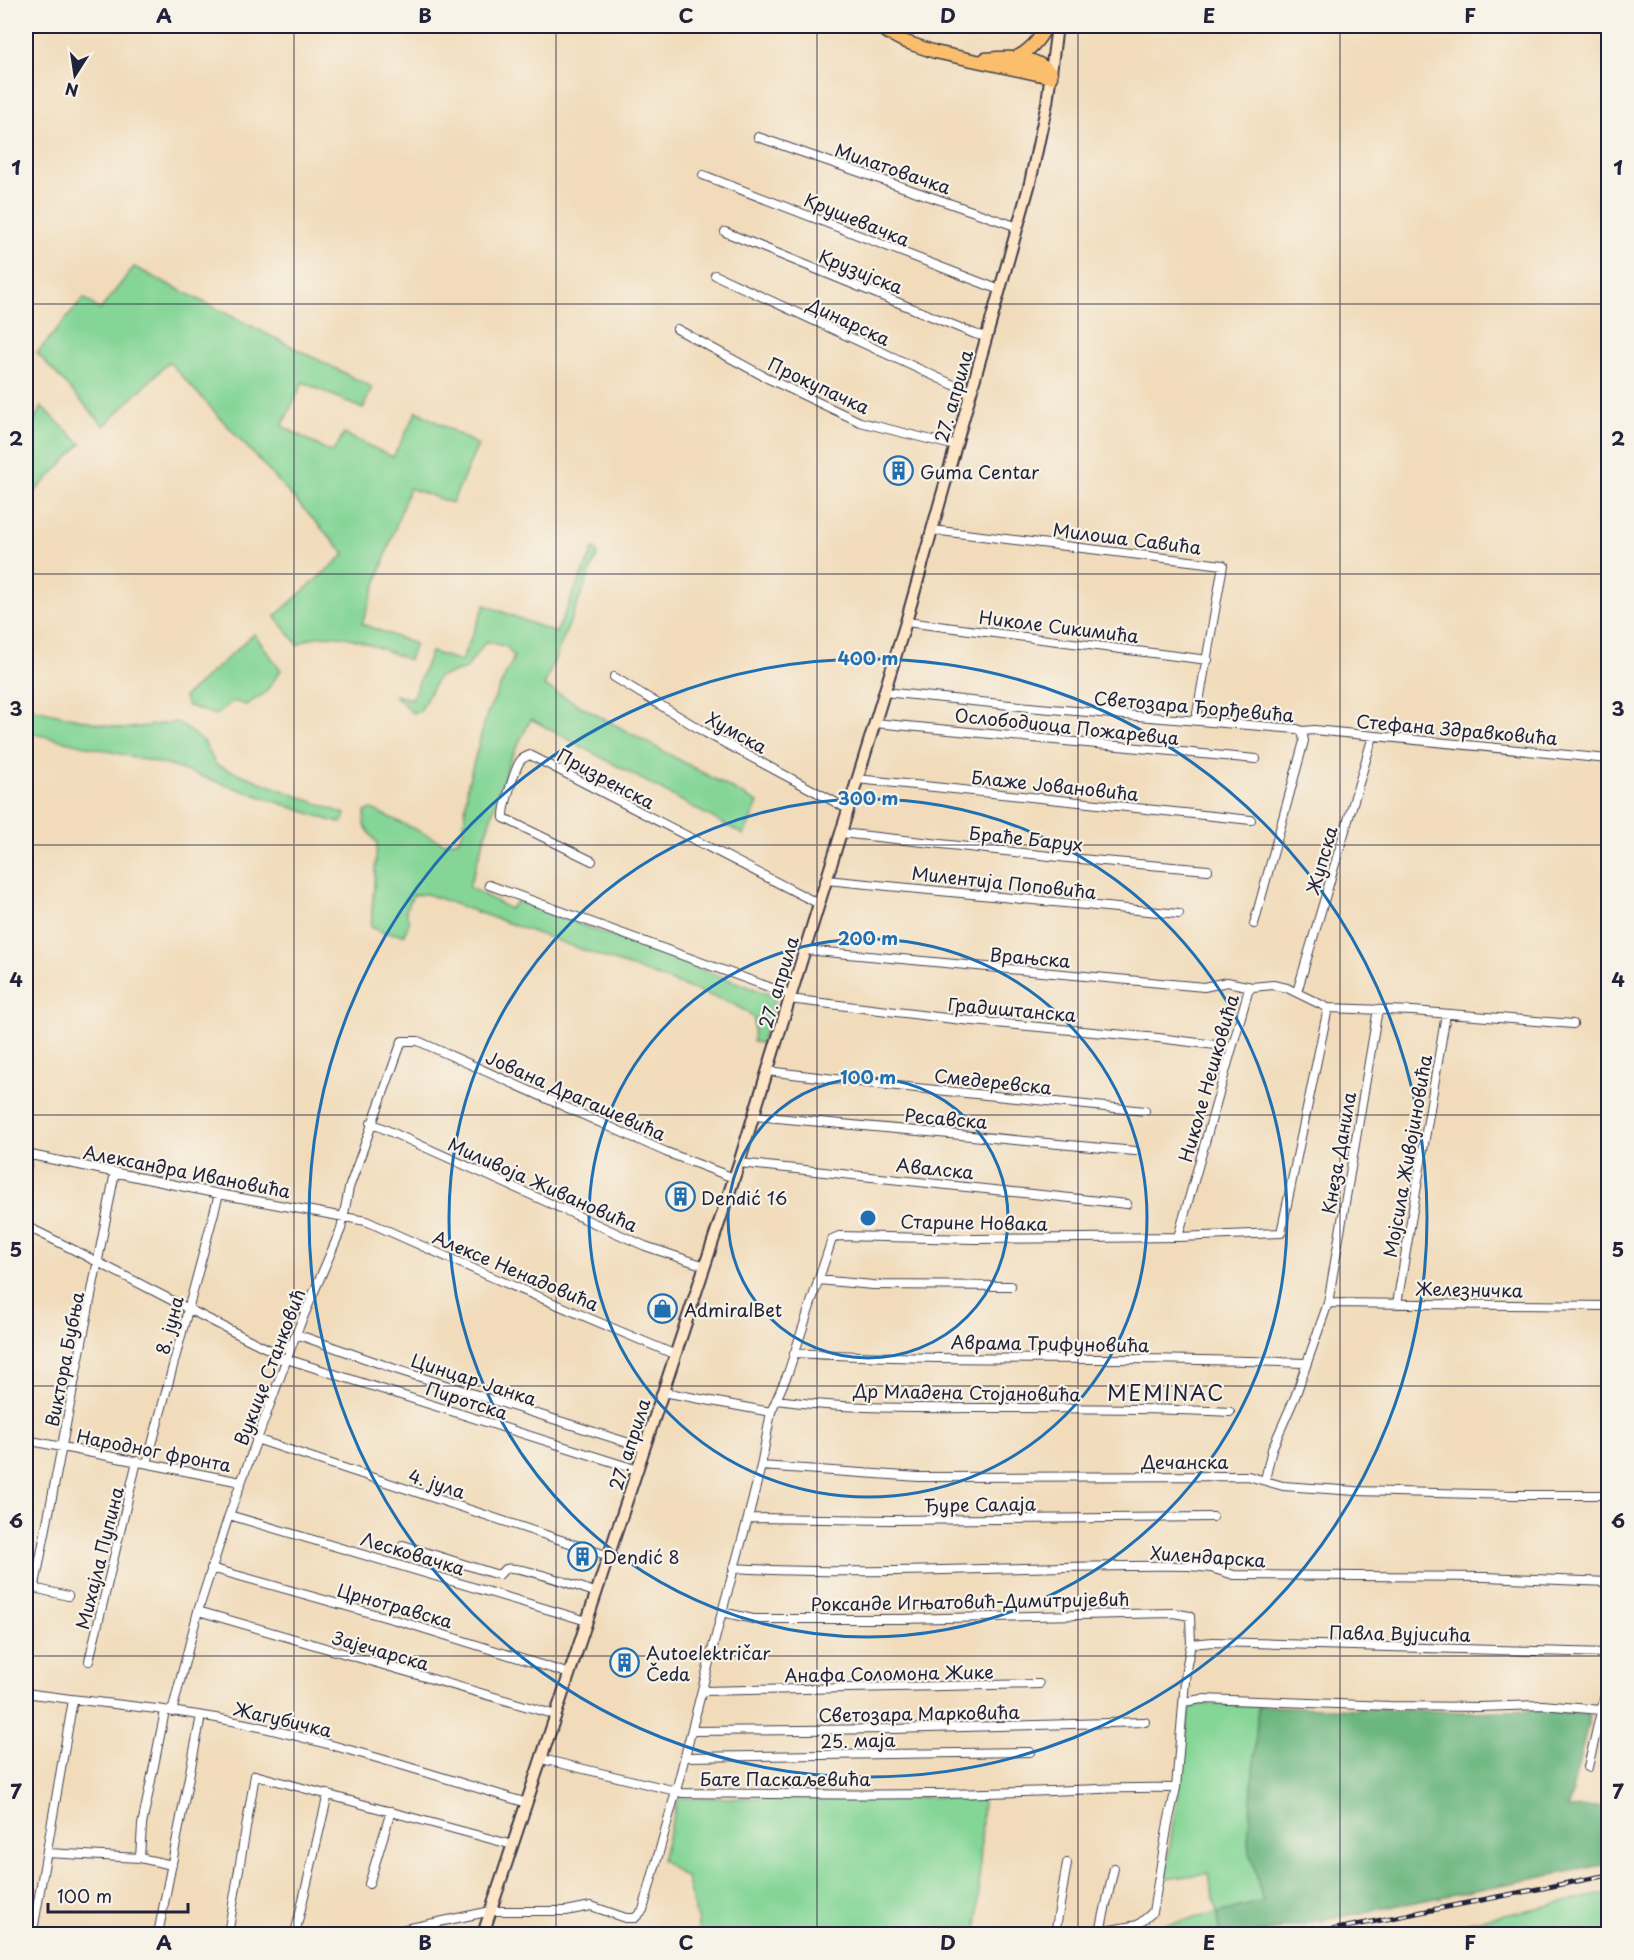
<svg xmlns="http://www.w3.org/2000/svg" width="1634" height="1960" viewBox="0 0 1634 1960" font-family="'Playpen Sans',sans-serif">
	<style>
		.green { fill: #84d596; stroke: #537c68; stroke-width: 1.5 }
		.forest { fill: #6bb67f; stroke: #466c5d; stroke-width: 1.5 }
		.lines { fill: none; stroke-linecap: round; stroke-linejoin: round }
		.minor-casing { stroke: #413e4e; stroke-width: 10 }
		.secondary-casing { stroke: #413e4e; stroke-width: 14 }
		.primary-casing { stroke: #413e4e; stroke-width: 15 }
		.minor { stroke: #fff; stroke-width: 8 }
		.secondary { stroke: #fde5c5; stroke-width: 10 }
		.primary { stroke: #fabe6d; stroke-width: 12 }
		.rail-casing { stroke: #22223b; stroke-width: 5 }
		.rail { stroke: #f7f3e8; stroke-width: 3; stroke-dasharray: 9; stroke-linecap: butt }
		.grid { fill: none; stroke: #22223b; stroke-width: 1.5; stroke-opacity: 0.55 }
		.ring { fill: none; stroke: #1f6fb2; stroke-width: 3 }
		.labels { text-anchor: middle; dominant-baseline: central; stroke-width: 4.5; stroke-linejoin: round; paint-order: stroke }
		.street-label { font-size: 18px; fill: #22223b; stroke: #f7f3e8 }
		.poi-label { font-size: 18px; fill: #22223b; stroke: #f7f3e8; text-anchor: start }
		.quarter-label { font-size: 21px; letter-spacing: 1.5px; fill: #22223b; stroke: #f7f3e8 }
		.centre { fill: #1f6fb2; stroke: #f7f3e8; stroke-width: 3 }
		.ring-label { font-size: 18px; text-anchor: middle; font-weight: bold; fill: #1f6fb2; stroke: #f7f3e8; stroke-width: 4.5; stroke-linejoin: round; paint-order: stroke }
		.neatline { fill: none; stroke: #22223b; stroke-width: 2 }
		.grid-label { font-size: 20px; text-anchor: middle; font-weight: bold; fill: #22223b }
	</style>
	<rect width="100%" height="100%" fill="#f7f3e8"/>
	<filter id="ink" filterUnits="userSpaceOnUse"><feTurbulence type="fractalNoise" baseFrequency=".0167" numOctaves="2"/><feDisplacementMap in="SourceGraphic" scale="12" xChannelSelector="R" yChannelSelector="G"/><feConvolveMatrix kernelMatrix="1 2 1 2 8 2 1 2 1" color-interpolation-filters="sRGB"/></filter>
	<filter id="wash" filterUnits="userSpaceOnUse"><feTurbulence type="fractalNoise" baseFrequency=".008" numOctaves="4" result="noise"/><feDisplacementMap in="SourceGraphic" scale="24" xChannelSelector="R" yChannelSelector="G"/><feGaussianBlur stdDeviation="1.35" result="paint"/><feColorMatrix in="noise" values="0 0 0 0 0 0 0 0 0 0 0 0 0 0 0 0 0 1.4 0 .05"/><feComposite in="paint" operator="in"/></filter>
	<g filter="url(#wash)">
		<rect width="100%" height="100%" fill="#f1dbba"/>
		<!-- green -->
		<path class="green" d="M134,267l238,120 -9,22 -60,-27 -21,44 50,27 12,-19 49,23 24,-46 61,34 -26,58 -43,-15 -47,136 53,20 -6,16c-32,-12 -80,-39 -111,-15l-23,-29 70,-62 -176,-192 -65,64 -67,-73 47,-55 16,12z
			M42,407l39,37 -55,57v-67z
			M594,548l4,5 -54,133 214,117 -14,32 -213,-116 -23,45 -39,123 41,22 7,-8 259,96 -15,46 -8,-1 1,-23 -5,-6 -18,-10 -304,-109 -14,1 -7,15 3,13 -5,12 -22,-3 -11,-5 6,-84 -13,-18 1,-13 7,-3 72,34 14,-3 5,-8 5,-49 19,-69 27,-57 -7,-10 -21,-6 -20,28 -28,8 -18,34 -8,2 -17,-18 17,4 19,-47 30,9 24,-56 71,28z
			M254,634l27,36 -16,23 -19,12 -13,-4 -17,14 -28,-9 -4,-9z
			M26,707l97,22 54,-7 27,20 12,23 129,49 -3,9 -13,-3 -158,-54 -145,-34z
			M1201,1704l57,2 -10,137 15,58 -45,12 1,21h-96l94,-21 -9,-40 -43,6 25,-171z
			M983,1797l-6,137h-279v-12l-12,-44 -24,-18 16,-62z
			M1608,1893v41h-194z"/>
		<!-- forest -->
		<path class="forest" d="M1258,1706l210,6 72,-2 50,5 -22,93 40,-2v58l-355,70h-34l-1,-21 45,-12 -15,-58z"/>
	</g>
	<g filter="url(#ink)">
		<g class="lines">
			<defs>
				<path id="minor" d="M758,137l260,90
					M703,175l297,115
					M725,232l250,102 12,3
					M715,275l256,118
					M677,329l92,50 91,43 96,24
					M932,530l291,35 -27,154
					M906,622l302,38
					M614,677l92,56 142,76
					M884,692l155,16 258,21 5,2 2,10 -50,183
					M875,723l381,36
					M1302,731l12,-1 294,29
					M857,779l394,41
					M841,833l227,25 140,12
					M592,861l-88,-43c-1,-10 11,-51 17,-58 3,-3 5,-3 9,-5l289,149
					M826,880l353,34
					M489,885l302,110
					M805,950l399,37 23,-5 25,5
					M1297,992l76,-256
					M789,999l173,21 196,18 74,9
					M767,1071l110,13 268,27
					M754,1116l381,35
					M371,1123l274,123 60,20
					M26,1154l193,40 147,27 128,57 182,77
					M739,1163l388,41
					M26,1172l3,-17
					M26,1226c82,40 162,84 244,124l9,9
					M1178,1237l70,-245 4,-5 21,-2 14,3 41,20 85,3 160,13
					M818,1280l55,5 138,1
					M1328,1303l280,3
					M1397,1304l49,-290
					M296,1334l102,36 247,78
					M270,1350l13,-2 10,-6
					M794,1353c170,10 342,2 512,10
					M277,1356l361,114
					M663,1392l108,20
					M776,1400c76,10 153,8 229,8 75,0 150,0 225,4
					M256,1439l353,117
					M26,1440l215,42
					M147,1463l72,-269
					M761,1466l158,11 329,-1 35,10 73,5 160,4h92
					M1265,1480l7,-31 23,-52 33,-94 50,-294
					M229,1515l358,106
					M748,1518l142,2 323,-3
					M403,1545l92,29 4,1c2,-2 4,-5 7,-6 10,-5 77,19 91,24
					M211,1568l195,55 164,51
					M733,1568c152,9 305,-4 456,-2l22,2 23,7 252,2 122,5
					M68,1596l-30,-7 -3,-4 80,-413
					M198,1611l358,104
					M722,1612l31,7h148l272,-6 17,3 1,28 -5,25 -10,119 -8,35 -15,89 -15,13 -49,9
					M1191,1644l22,-2 395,11
					M89,1661l48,-200
					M703,1691l336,-7
					M26,1693c73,11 148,15 220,31 95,21 188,51 281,79
					M1184,1702l18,-3 188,7 89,1 63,-2 59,5
					M172,1712l26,-101 31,-96 67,-181 45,-105 8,-41 53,-147h16l248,111 68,26
					M693,1731l200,-2 252,-7
					M686,1757l344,-5
					M542,1759l134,32 46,-179 26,-94 13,-52 10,-54 17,-39 44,-134 7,-3 136,3 203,-2 103,-4 47,-225
					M1588,1767l20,-85
					M47,1853l93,5 32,7
					M140,1858l2,-33 23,-114
					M369,1884l22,-73
					M26,1929l21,5
					M33,1931l40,-231
					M1100,1932l14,-64
					M158,1934l43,-218
					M228,1934l27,-159 258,70
					M295,1934l33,-140
					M382,1934l109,-23h75l25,-5 35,12h9l8,-8 33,-119 6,2c113,1 226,3 338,-1 52,-1 104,-6 156,-4
					M1055,1934l12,-71"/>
				<path id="secondary" d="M483,1934l256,-771 167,-541 124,-439 17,-80 10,-77"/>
				<path id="primary" d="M875,26l28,15 32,11 116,25
					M1015,58c15,-7 24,-17 31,-32
					M985,59c23,-2 50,-4 66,14"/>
			</defs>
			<!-- minor casing -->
			<use href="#minor" class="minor-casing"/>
			<!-- secondary casing -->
			<use href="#secondary" class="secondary-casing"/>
			<!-- primary casing -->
			<use href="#primary" class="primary-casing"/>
			<!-- minor -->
			<use href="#minor" class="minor"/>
			<!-- secondary -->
			<use href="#secondary" class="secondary"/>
			<!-- primary -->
			<use href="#primary" class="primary"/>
			<defs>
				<path id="rail" d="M1311,1934l297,-59"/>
			</defs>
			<!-- rail casing -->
			<use href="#rail" class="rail-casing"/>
			<!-- rail -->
			<use href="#rail" class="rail"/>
		</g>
	</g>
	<!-- grid -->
	<path class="grid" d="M294,26v1908M556,26v1908M817,26v1908M1078,26v1908M1340,26v1908M26,304h1582M26,574h1582M26,845h1582M26,1115h1582M26,1386h1582M26,1656h1582"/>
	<!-- distance rings -->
	<g class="ring">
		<circle cx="868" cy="1218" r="140"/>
		<circle cx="868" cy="1218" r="279"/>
		<circle cx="868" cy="1218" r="419"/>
		<circle cx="868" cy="1218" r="559"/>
	</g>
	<!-- icons -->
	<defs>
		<symbol id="building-ring" viewBox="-11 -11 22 22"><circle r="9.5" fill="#f7f3e8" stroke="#1f6fb2" stroke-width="1.5"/><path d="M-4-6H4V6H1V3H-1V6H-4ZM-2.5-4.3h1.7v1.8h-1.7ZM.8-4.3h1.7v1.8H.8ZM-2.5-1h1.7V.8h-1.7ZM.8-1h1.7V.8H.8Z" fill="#1f6fb2"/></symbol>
		<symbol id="shop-ring" viewBox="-11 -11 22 22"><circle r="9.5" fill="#f7f3e8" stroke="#1f6fb2" stroke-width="1.5"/><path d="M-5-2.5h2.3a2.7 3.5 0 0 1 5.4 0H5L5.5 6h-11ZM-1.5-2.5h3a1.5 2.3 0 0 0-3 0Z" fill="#1f6fb2"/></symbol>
	</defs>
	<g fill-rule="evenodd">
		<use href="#building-ring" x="882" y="454" width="33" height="33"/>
		<use href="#building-ring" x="664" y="1180" width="33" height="33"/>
		<use href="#shop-ring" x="646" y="1292" width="33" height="33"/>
		<use href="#building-ring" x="566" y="1540" width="33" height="33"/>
		<use href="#building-ring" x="608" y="1646" width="33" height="33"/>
	</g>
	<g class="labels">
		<!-- street labels -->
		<g class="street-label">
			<text transform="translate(893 168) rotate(19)">Милатовачка</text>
			<text transform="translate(857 219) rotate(22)">Крушевачка</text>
			<text transform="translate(861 271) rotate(22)">Крузијска</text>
			<text transform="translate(849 321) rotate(25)">Динарска</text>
			<text transform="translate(819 385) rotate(25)">Прокупачка</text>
			<text transform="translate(953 396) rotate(-74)">27. априла</text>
			<text transform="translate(1127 538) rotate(7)">Милоша Савића</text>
			<text transform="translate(1059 626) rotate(7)">Николе Сикимића</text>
			<text transform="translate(1194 706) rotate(5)">Светозара Ђорђевића</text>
			<text transform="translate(1067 726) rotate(6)">Ослободиоца Пожаревца</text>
			<text transform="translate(1457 729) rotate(5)">Стефана Здравковића</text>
			<text transform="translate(737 732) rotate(29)">Хумска</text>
			<text transform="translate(606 778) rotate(28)">Призренска</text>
			<text transform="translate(1055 785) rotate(6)">Блаже Јовановића</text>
			<text transform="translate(1026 838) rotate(6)">Браће Барух</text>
			<text transform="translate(1321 860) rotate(-74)">Жупска</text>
			<text transform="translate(1004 882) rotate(6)">Милентија Поповића</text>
			<text transform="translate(1030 957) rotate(5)">Врањска</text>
			<text transform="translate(778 982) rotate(-73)">27. априла</text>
			<text transform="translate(1012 1009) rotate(5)">Градиштанска</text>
			<text transform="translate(1208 1078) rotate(-74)">Николе Нешковића</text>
			<text transform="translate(993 1081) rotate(6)">Смедеревска</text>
			<text transform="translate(576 1095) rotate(24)">Јована Драгашевића</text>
			<text transform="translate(946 1118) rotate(5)">Ресавска</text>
			<text transform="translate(1338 1153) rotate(-80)">Кнеза Данила</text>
			<text transform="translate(1407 1156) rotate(-80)">Мојсила Живојиновића</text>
			<text transform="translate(935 1168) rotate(6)">Авалска</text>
			<text transform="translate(187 1171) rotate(11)">Александра Ивановића</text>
			<text transform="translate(543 1184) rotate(24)">Миливоја Живановића</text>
			<text transform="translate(974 1222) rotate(1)">Старине Новака</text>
			<text transform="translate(516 1270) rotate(23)">Алексе Ненадовића</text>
			<text transform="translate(1469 1289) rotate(1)">Железничка</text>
			<text transform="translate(169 1325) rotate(-75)">8. јуна</text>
			<text transform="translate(1050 1343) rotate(1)">Аврама Трифуновића</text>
			<text transform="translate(64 1359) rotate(-79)">Виктора Бубња</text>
			<text transform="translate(269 1367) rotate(-69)">Вукице Станковић</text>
			<text transform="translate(474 1379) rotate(18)">Цинцар Јанка</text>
			<text transform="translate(967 1392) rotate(1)">Др Младена Стојановића</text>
			<text transform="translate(467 1400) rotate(18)">Пиротска</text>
			<text transform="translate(629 1444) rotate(-72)">27. априла</text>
			<text transform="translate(154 1450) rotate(11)">Народног фронта</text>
			<text x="1185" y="1461">Дечанска</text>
			<text transform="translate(437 1483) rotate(18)">4. јула</text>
			<text transform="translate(980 1504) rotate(-1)">Ђуре Салаја</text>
			<text transform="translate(413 1553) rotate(17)">Лесковачка</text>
			<text transform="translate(1208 1556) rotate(4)">Хилендарска</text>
			<text transform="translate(99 1558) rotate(-76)">Михајла Пупина</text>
			<text transform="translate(970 1601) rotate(-1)">Роксанде Игњатовић-Димитријевић</text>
			<text transform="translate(395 1605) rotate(16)">Црнотравска</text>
			<text transform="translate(1400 1633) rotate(1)">Павла Вујисића</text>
			<text transform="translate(381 1650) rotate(16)">Зајечарска</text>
			<text transform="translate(889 1673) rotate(-1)">Анафа Соломона Жике</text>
			<text transform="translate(919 1713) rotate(-1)">Светозара Марковића</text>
			<text transform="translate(283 1719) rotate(13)">Жагубичка</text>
			<text transform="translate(858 1740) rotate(-1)">25. маја</text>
			<text x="785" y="1778">Бате Паскаљевића</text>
		</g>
		<!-- poi labels -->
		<g class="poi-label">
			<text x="920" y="471">Guma Centar</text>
			<text x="701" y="1197">Dendić 16</text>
			<text x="684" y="1309">AdmiralBet</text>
			<text x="603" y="1556">Dendić 8</text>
			<text x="646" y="1652">Autoelektričar<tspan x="646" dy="21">Čeda</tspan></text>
		</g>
		<!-- quarter labels -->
		<g class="quarter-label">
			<text x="1166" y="1392">MEMINAC</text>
		</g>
	</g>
	<circle cx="868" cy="1218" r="9" class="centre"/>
	<g class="ring-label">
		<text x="868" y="665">400 m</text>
		<text x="868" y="805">300 m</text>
		<text x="868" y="945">200 m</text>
		<text x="868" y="1084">100 m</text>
	</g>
	<!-- margin -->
	<rect width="1634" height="1960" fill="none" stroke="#f7f3e8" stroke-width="66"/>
	<!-- north arrow -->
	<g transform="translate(75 75) rotate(192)" stroke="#f7f3e8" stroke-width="4.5" paint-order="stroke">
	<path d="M0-4.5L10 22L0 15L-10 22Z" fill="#22223b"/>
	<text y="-9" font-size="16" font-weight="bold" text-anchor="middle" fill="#22223b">N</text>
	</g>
	<!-- scale -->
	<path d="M48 1903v9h140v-9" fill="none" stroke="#22223b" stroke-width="3"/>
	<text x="57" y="1903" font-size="18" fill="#22223b" stroke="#f7f3e8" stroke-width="4.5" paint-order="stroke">100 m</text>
	<rect x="33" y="33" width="1568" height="1894" class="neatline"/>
	<g class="grid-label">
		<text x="164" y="23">A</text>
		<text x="425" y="23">B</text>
		<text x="686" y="23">C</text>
		<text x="948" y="23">D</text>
		<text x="1209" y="23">E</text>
		<text x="1470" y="23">F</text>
		<text x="16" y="175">1</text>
		<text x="1618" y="175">1</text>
		<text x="16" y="446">2</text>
		<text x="1618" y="446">2</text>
		<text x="16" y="716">3</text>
		<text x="1618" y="716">3</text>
		<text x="16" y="987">4</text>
		<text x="1618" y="987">4</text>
		<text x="16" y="1257">5</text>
		<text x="1618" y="1257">5</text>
		<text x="16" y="1528">6</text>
		<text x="1618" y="1528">6</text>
		<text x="16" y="1799">7</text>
		<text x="1618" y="1799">7</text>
		<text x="164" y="1950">A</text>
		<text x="425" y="1950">B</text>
		<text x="686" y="1950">C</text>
		<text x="948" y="1950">D</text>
		<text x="1209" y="1950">E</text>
		<text x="1470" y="1950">F</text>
	</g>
</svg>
